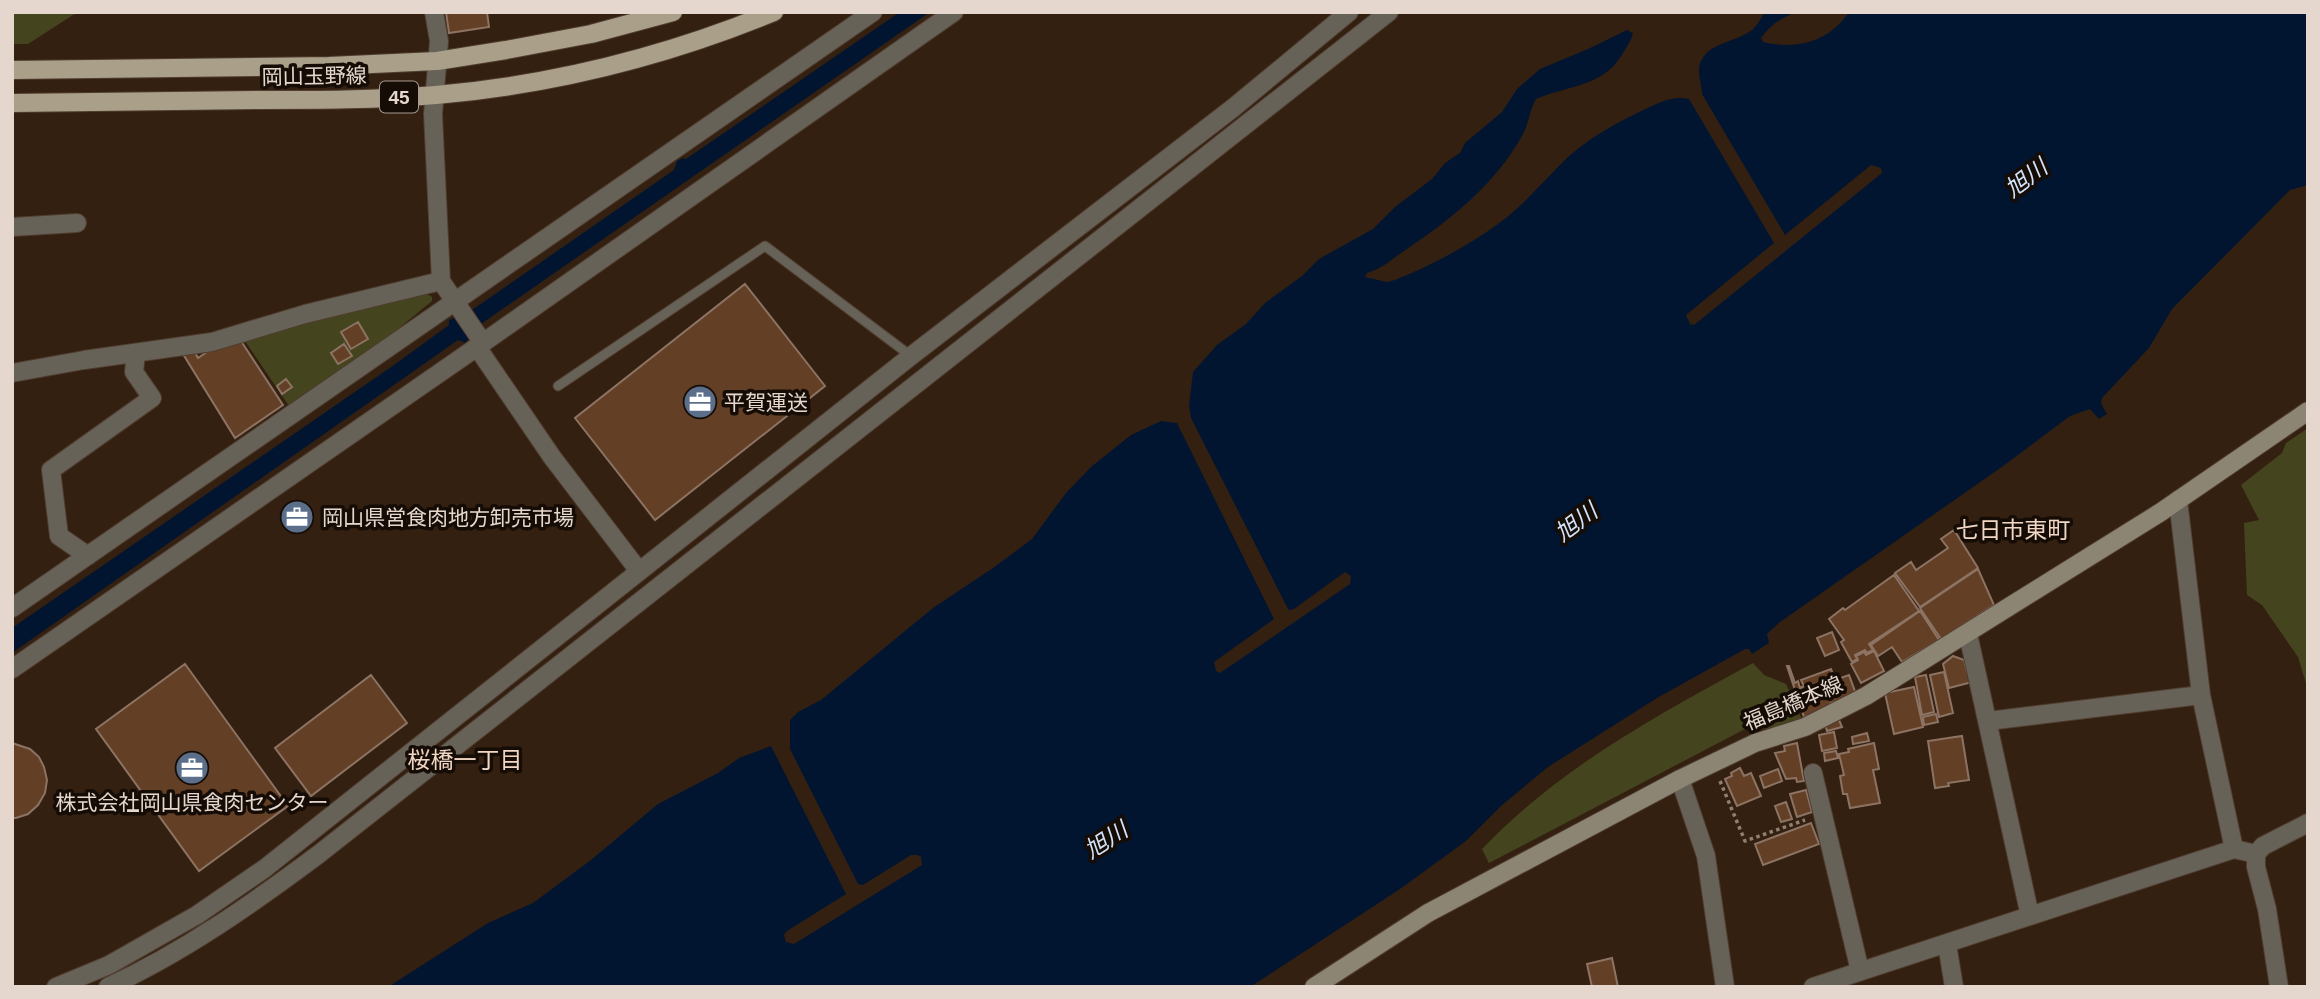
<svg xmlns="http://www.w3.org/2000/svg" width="2320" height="999" viewBox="0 0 2320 999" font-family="Helvetica,'Noto Sans JP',sans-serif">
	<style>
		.green { fill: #44451e }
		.water { fill: #011531 }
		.building { fill: #623f25; stroke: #8c7363; stroke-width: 2 }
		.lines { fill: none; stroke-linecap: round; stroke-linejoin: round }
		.service-casing { stroke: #503d2f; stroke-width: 11 }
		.minor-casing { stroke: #503d2f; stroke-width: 20 }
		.secondary-casing { stroke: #503d2f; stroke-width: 20 }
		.primary-casing { stroke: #503d2f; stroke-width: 20 }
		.path { stroke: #907f73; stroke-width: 3.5; stroke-dasharray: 3.5 3.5; stroke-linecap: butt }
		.service { stroke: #676258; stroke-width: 9 }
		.minor { stroke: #676258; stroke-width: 18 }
		.secondary { stroke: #8d8574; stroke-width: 18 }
		.primary { stroke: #aaa089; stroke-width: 18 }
		.labels { text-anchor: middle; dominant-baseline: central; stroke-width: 7; stroke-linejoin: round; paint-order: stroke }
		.shield { fill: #150c06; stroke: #a79a92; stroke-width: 2 }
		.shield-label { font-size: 19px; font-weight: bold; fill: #e5d7ce }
		.street-label { font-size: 21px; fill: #e5d7ce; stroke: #150c06 }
		.poi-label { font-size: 21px; fill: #e5d7ce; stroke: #150c06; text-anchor: start }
		.water-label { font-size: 23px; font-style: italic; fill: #d1e3fa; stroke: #150c06 }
		.neighbourhood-label { font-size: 23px; fill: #f1d6c4; stroke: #150c06 }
	</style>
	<rect width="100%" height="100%" fill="#342011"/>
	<!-- green -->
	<path class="green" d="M12,12h72l-11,3 -45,29h-16z
		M427,294l5,3v4l-50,41 -93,64 -46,-68 143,-39z
		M2308,428v262l-10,-33 -36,-52 -15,-10 -3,-72 15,-3 -18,-35 41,-32 4,-10z
		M1753,663l11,12 22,9 17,38 -17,7h-41l-256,134 -7,-14c76,-80 175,-134 271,-186z"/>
	<!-- water -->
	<path class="water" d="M900,12h30l-449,312 -16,19 -7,-3 -446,313v-25l382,-263 55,-40v-5l23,-10 202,-140 3,-9 6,-3 3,1z
		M1765,12h32c-16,6 -26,12 -36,26l2,4c34,8 66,0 86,-30h459v173l-18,5 -118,119 -23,39 -47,50 -1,5 6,11 -8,5 -9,-10 -20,7 -64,48 -226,158 -13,12 2,9 -17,11 -3,-5h-4l-88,49 -109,69 -46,38 -36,36 -66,48 -150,98h-862l100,-64 45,-20 58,-43 67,-56 60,-31 21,-15 32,-12 75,148 -59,37 -3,4 2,7 8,2 128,-79 -1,-8 -3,-2h-7l-48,30 -5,-1 -68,-135v-29l8,-8 23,-12 112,-92 60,-40 39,-29 34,-46 25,-26 40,-32 30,-14 16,2 97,196 -60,43 2,9 4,2 130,-89 1,-8 -6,-4 -51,37 -5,1 -2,-3 -96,-189 -2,-12 4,-34 24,-27 29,-21 19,-21 37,-27 17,-17 54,-30 22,-22 37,-28 13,-16 15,-10 5,-10 37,-31 15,-23 23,-20 48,-20 39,-19 6,3 -1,4c-4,8 -9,17 -15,25 -20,25 -54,25 -81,37 -6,10 -7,24 -13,35 -26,49 -74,87 -119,117 -15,10 -19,16 -37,22l-2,4 22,5 8,-2c37,-15 75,-35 107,-59 25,-19 43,-42 65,-63 22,-20 46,-33 72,-46 16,-7 32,-17 50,-13l85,144 -88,72 4,9 4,1 188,-152 -1,-5 -10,-3 -86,70 -83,-141c0,-10 -6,-23 -1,-33 9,-19 36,-19 51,-31 5,-4 9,-12 13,-18z"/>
	<!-- building -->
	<path class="building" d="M446,12h41l2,15 -40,6z
		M745,284l80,102 -170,134 -80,-102z
		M358,322l10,17 -17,10 -10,-17z
		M241,341l42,64 -48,33 -52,-84 11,-3 4,7 12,-8z
		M344,344l8,12 -14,8 -7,-11z
		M286,379l6,8 -10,7 -5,-8z
		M1954,530l24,38 -58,39 -25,-34 16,-11 5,8 32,-22 -7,-9z
		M1978,569l16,36 -53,34 -21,-31z
		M1894,575l25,36 -50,33 4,6 -6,3 -2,-3 -10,5 2,4 -5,3 -11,-20 3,-2 -15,-21 14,-11 2,2z
		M1920,611l19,29 -37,22 -10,-15 -14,9 -7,-11z
		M1832,632l7,18 -14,6 -8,-18z
		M1874,651l10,20 -23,12 -10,-19 7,-4 -2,-4 8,-4 2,3z
		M1953,656l11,4 3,12 6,-2 3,11 -27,7 -6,-24z
		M185,664l103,142 -89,65 -103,-142z
		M1787,666h2l6,17 3,-2 2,7 4,-2 -3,-6 30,-11 4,11 14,-5 7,19 -25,9 2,4 -29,10z
		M1944,672l9,41 -14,4 -9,-42z
		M371,675l36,48 -96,73 -36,-48z
		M1926,675l8,37 -12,3 -7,-38z
		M1914,687l9,40 -29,7 -9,-41z
		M1936,714l2,8 -14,3 -1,-8z
		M1839,720l3,7 -15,4 -2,-7z
		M1834,732l3,16 -15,3 -3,-16z
		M1867,733l2,8 -16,3 -1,-7z
		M1962,736l7,44 -21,3 1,3 -14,2 -7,-47z
		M12,743l18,6 9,8 5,10 3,13 -2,13 -7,12 -10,9 -12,4h-4z
		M1797,743l7,38 -7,1 -1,-4 -10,1 -11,-26 10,-2 -1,-5z
		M1874,743l5,26 -6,1 7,33 -30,5 -3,-14h-4l-3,-18 4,-1 -5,-21 10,-2 -1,-3z
		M1836,751l2,7 -13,3 -1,-8z
		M1740,768l4,8 7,-3 10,23 -24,10 -12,-27 7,-3 -1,-3z
		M1778,769l4,12 -18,7 -4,-12z
		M1806,790l6,22 -15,5 -7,-23z
		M1786,802l6,17 -11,3 -6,-16z
		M1811,823l8,21 -56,21 -8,-21z
		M1612,958l6,29h-26l-5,-23z"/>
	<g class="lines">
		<defs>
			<path id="service" d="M558,386l207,-140 146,110"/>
			<path id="minor" d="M434,12l5,29 -6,73 8,167 42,62
				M12,227l65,-4
				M477,347l75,110 87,114
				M12,373l72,-13 128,-18 93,-28 136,-33
				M2178,500l23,195 33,154
				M88,556l-29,-20 -8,-66 101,-72 -18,-26 2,-19
				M12,608l861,-596
				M1968,634l62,282
				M12,669l465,-322 477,-335
				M1988,721l213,-26
				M1813,773l47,198
				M1680,779l26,77 19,131
				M1947,944l7,43
				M56,987l53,-22 88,-50 67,-46 647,-513 322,-248 116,-96
				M108,987c76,-35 144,-83 211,-133l1070,-842
				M1813,987l421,-138 22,5
				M2279,987l-12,-78 -11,-42v-13l7,-8 45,-23"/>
			<path id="secondary" d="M1314,987l114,-74 252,-134 75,-36 50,-16 61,-31 295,-184 147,-101"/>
			<path id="primary" d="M12,70l317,-4 108,-5 69,-11 85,-16 82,-22
				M12,103c81,-1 163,-2 244,-3 60,0 120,0 180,-5 115,-10 231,-39 338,-83"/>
		</defs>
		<!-- service casing -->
		<use href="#service" class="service-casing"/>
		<!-- minor casing -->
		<use href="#minor" class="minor-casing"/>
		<!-- secondary casing -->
		<use href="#secondary" class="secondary-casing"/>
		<!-- primary casing -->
		<use href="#primary" class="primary-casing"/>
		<!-- path -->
		<path class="path" d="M1720,781l25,60 60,-21"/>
		<!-- service -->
		<use href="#service" class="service"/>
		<!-- minor -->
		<use href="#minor" class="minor"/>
		<!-- secondary -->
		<use href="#secondary" class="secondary"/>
		<!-- primary -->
		<use href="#primary" class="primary"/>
	</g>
	<!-- icons -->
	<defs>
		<symbol id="office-disc" viewBox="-11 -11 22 22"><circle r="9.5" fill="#5c6f8a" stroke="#150c06"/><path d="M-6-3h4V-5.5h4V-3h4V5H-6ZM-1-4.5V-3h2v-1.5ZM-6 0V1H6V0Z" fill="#fff"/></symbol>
	</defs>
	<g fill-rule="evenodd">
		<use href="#office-disc" x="681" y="383" width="38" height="38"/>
		<use href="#office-disc" x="278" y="498" width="38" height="38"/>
		<use href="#office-disc" x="173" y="749" width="38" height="38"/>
	</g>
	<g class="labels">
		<!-- shield labels -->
		<rect class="shield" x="380" y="81.5" width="38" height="31" rx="5"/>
		<g class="shield-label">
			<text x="399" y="97">45</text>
		</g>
		<!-- street labels -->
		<g class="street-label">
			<text transform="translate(314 76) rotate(-1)">岡山玉野線</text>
			<text transform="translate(1793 703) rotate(-23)">福島橋本線</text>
		</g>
		<!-- poi labels -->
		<g class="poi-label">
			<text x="724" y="402">平賀運送</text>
			<text x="322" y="517">岡山県営食肉地方卸売市場</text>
			<text x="192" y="802" text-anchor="middle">株式会社岡山県食肉センター</text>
		</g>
		<!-- water labels -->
		<g class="water-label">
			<text transform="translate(2026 178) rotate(-37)">旭川</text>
			<text transform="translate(1576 522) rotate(-37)">旭川</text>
			<text transform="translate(1106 840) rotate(-33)">旭川</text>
		</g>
		<!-- neighbourhood labels -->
		<g class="neighbourhood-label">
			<text x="2013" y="530">七日市東町</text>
			<text x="465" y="760">桜橋一丁目</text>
		</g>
	</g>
	<!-- border -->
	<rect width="2320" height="999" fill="none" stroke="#e5d7ce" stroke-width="28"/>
</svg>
